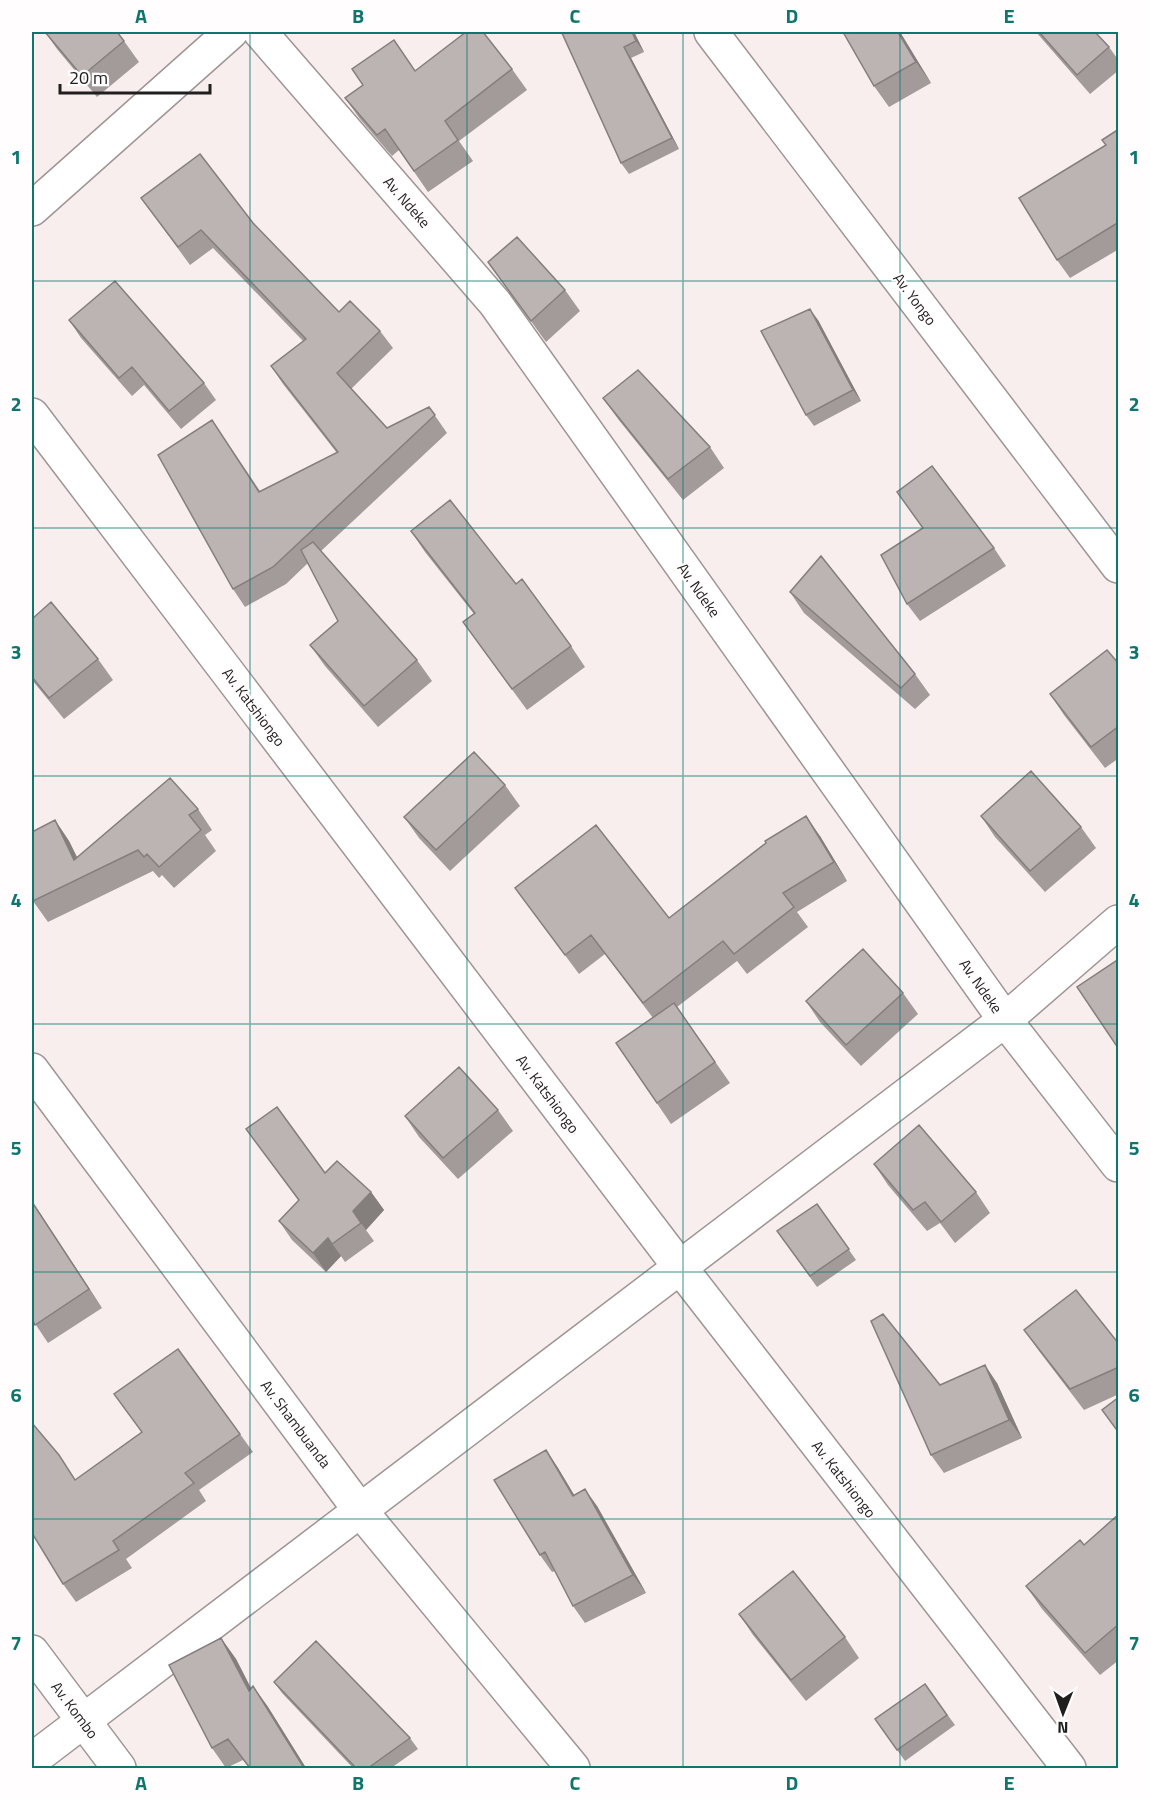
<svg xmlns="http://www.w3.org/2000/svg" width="1150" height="1800" viewBox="0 0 1150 1800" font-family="'Titillium Web',sans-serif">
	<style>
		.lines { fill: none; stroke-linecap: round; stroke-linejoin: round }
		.minor-casing { stroke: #9e9594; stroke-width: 36 }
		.minor { stroke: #fff; stroke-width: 33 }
		.wall { fill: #a29b9a }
		.shaded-wall { fill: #847e7d }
		.building { fill: #bcb4b3; stroke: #847e7d; stroke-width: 1.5 }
		.grid { fill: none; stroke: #0f766e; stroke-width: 1.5; stroke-opacity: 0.55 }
		.labels { text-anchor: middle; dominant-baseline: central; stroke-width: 4.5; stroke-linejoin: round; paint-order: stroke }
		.street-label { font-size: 15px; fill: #211e1e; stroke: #fffdfd }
		.neatline { fill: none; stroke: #0f766e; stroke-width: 2 }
		.grid-label { font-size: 20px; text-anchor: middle; font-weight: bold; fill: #0f766e }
	</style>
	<rect width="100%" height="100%" fill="#f7eeed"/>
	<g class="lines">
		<defs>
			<path id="minor" d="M260,32l235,271 510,717 113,145
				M711,32l407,534
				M32,209l199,-177
				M32,415l647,851 390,502
				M32,1070l327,439 214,259
				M32,1652l87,116
				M32,1760l973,-740 113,-98"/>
		</defs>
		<!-- minor casing -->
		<use href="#minor" class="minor-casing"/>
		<!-- minor -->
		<use href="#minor" class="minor"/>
	</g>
	<!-- wall -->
	<path class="wall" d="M45,32l79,9 15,21 -42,35 -40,-48z
		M564,32h70l10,20 -13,6 48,91 -50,25 -8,-11z
		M843,32h57l31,51 -42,24 -15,-21z
		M1036,32h59l14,15 10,14v9l-29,24z
		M512,69l15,21 -68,51 14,20 -45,31 -29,-42 -7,6 -32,-37 -15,-21 70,-27z
		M1119,129v120l-49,29 -13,-18 49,-115z
		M141,198l112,25 86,89 41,19 13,17 -42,41 36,39 42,-21 18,26 -126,118 96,109 15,21 -54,46 -53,-61 -15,-21 28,-24 -30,-58 -22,21 -41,23 -12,-18 -21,-169 48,71 77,-38 -54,-69 -12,-18 32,-25 -90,-93 -23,17z
		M488,262l77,28 15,21 -34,31z
		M69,320l135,63 12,17 -35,29 -37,-44 -12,11 -51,-58z
		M818,320l43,81 -47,25 -8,-11z
		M603,398l107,49 14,21 -41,32 -65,-81z
		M897,492l97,56 12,18 -86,55 -13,-17 16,-76z
		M411,531l105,53 55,62 14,21 -58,43 -64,-88 11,-8 -49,-62z
		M790,592l125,82 15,21 -15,14 -111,-96z
		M32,619l66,40 15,21 -49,39 -32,-39z
		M1119,664v94l-14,10 -41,-53 -14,-21z
		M505,785l15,21 -70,65 -31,-33 -15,-21z
		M198,809l14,21 -7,5 11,16 -42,37 -12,-13 -3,3 -6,-7 -105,51 -15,-21 22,-81 14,21 8,17z
		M981,816l100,11 15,21 -51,44 -50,-55z
		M820,836l27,45 -50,31 11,15 -61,47 -10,-13 -60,46 53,76 -59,41 -55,-81 37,-25 -48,-64 -26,20 -64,-86 154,30z
		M903,993l15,21 -57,52 -41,-44 -14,-21z
		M498,1110l15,21 -55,48 -39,-42 -14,-21z
		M246,1129l79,44 46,19 13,18 -18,20 8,11 -29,21 -4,-6 -15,16 -34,-32 -13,-19 20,-20z
		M874,1164l102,28 14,21 -35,30 -15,-20 -13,8 -39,-46z
		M32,1201l70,107 -54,35 -16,-24z
		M817,1204l39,56 -39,27 -40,-56z
		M1024,1330l95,14v50l-35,16 -45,-59z
		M997,1383l25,55 -78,35 -13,-18 9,-70z
		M240,1434l13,18 -54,38 7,11 -80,58 6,9 -56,34 -13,-18 13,-105z
		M546,1450l12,18 16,27 23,11 49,87 -61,30 -12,-17 -18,-35 -3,1 -12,-17z
		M1119,1514v146l-19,15 -58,-66 -16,-23 58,-41z
		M739,1614l106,23 14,21 -53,43 -53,-66z
		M221,1638l15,21 15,29 2,-2 15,21 38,61h-57l-6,-8 -17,8 -14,-20z
		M274,1682l136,56 8,11 -27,19h-38l-71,-75z
		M925,1684l30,41 -50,36 -30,-42z"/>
	<!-- shaded-wall -->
	<path class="shaded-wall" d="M632,32h2l10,20 -8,-11z
		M898,32h2l31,51 -15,-21z
		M624,47l7,11 48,91 -7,-11z
		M810,309l8,11 43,81 -8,-11z
		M806,816l14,20 27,45 -13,-19z
		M55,820l14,21 17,34 -12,-15z
		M371,1192l13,18 -18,20 -13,-19z
		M32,1201l70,107 -13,-19z
		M328,1238l13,18 -15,16 -13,-19z
		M985,1365l12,18 25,55 -13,-18z
		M546,1450l12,18 27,45 -12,-17z
		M585,1489l12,17 49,87 -13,-18z
		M221,1638l15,21 27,53 -14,-21z
		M253,1686l15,21 38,61h-2z"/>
	<!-- building -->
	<path class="building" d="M45,32h72l7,9 -42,35z
		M466,32h17l29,37 -67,52 13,19 -44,31 -29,-42 -8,6 -32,-37 18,-13 -11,-16 42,-29 21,31z
		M564,32h68l4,9 -12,6 48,91 -51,25 -59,-130z
		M843,32h55l18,30 -42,24z
		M1039,32h56l14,15 -32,28z
		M1119,129v93l-62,38 -38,-62 87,-53 -4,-5z
		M200,154l53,69 86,89 11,-11 30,30 -43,42 50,55 42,-21 6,8 -162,152 -40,22 -75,-134 54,-35 47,72 79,-40 -67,-86 35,-27 -105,-109 -23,17 -37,-49z
		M517,237l48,53 -34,31 -43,-59z
		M115,281l89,102 -35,28 -37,-44 -13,11 -50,-58z
		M810,309l43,81 -47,25 -45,-84z
		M638,370l72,77 -42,32 -65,-81z
		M932,466l62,82 -87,56 -26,-49 42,-27 -26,-36z
		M450,500l66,84 6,-5 49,67 -59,43 -49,-67 12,-9 -64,-82z
		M313,542l104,118 -53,46 -54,-61 28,-24 -37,-71z
		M821,556l94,118 -14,14 -111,-96z
		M51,602l47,57 -49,39 -17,-21v-58z
		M1107,650l12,14v62l-28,21 -41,-53z
		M474,752l31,33 -69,65 -32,-33z
		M1031,771l50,56 -51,44 -49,-55z
		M170,778l28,31 -9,6 12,15 -42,37 -12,-13 -3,3 -6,-7 -105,51 -1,-4v-65l23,-12 19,40z
		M806,816l28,46 -51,31 11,14 -60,47 -11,-13 -80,62 -52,-68 -26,20 -50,-67 81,-63 73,93 97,-75 -1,-2z
		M863,949l40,44 -57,52 -40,-44z
		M1119,959v84l-3,2 -39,-58z
		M674,1003l41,59 -58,41 -41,-60z
		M459,1067l39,43 -55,48 -38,-42z
		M277,1107l48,66 12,-12 34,31 -18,19 8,12 -29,21 -4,-6 -15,15 -34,-32 20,-21 -53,-71z
		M919,1125l57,67 -35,30 -16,-20 -12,8 -39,-46z
		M32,1202l57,87 -54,36 -3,-6z
		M817,1204l32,45 -39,27 -33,-45z
		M1076,1290l43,54v23l-49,22 -46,-59z
		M883,1314l57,71 45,-20 24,55 -78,35 -60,-134z
		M178,1349l62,85 -55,39 9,10 -81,58 6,9 -56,34 -31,-51v-110l27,32 16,25 67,-48 -28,-38z
		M1119,1397v36l-17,-23z
		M546,1450l27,46 12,-7 48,86 -60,31 -28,-54 -5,3 -46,-75z
		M1119,1514v110l-34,29 -59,-67 54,-46 4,5z
		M793,1571l52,66 -54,43 -52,-66z
		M221,1638l28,53 4,-5 51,82h-54l-22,-29 -16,9 -43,-83z
		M316,1641l94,97 -42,30h-12l-82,-86z
		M925,1684l22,31 -50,35 -22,-31z"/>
	<!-- grid -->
	<path class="grid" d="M250,32v1736M467,32v1736M683,32v1736M900,32v1736M32,281h1086M32,528h1086M32,776h1086M32,1024h1086M32,1272h1086M32,1519h1086"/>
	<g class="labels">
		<!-- street labels -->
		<g class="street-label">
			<text transform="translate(407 202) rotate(49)">Av. Ndeke</text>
			<text transform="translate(915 299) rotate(53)">Av. Yongo</text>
			<text transform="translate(699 590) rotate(55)">Av. Ndeke</text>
			<text transform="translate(254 707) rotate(53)">Av. Katshiongo</text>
			<text transform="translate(981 986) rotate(55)">Av. Ndeke</text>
			<text transform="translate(548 1094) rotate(53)">Av. Katshiongo</text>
			<text transform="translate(296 1424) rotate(53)">Av. Shambuanda</text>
			<text transform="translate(844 1479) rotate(52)">Av. Katshiongo</text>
			<text transform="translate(75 1710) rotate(53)">Av. Kombo</text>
		</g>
	</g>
	<!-- border -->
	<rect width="1150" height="1800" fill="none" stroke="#fffdfd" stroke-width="66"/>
	<!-- north arrow -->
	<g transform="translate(1063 1713) rotate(181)" stroke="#fffdfd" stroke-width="4.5" paint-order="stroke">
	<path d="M0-4.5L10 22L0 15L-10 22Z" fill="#211e1e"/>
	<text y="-9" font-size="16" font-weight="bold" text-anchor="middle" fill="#211e1e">N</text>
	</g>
	<!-- scale -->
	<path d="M60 84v9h150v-9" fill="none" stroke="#211e1e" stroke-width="3"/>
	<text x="69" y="84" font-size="18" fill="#211e1e" stroke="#fffdfd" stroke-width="4.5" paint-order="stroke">20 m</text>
	<rect x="33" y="33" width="1084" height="1734" class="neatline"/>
	<g class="grid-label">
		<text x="141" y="23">A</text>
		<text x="358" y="23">B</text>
		<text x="575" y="23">C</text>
		<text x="792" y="23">D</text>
		<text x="1009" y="23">E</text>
		<text x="16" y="164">1</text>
		<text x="1134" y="164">1</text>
		<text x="16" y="411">2</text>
		<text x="1134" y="411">2</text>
		<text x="16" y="659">3</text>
		<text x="1134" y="659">3</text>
		<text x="16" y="907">4</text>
		<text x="1134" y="907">4</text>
		<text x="16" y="1155">5</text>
		<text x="1134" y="1155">5</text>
		<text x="16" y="1402">6</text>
		<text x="1134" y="1402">6</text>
		<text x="16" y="1650">7</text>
		<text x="1134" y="1650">7</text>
		<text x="141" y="1790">A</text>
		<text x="358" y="1790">B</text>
		<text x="575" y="1790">C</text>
		<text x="792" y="1790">D</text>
		<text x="1009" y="1790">E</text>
	</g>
</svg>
